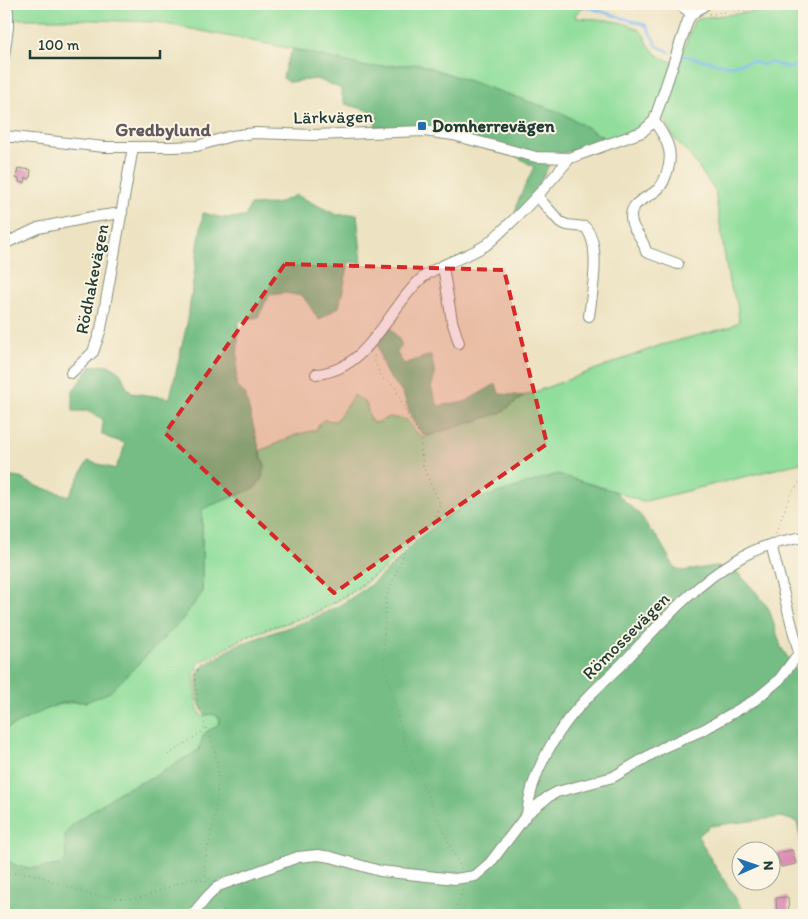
<svg xmlns="http://www.w3.org/2000/svg" width="808" height="919" viewBox="0 0 808 919" font-family="Itim,sans-serif">
	<style>
		.green { fill: #91de9c; stroke: #588e68 }
		.forest { fill: #74bd84; stroke: #4a7d5c }
		.lines { fill: none; stroke-linecap: round; stroke-linejoin: round }
		.stream { stroke: #80bbf2; stroke-width: 2.5 }
		.building { fill: #dc8eb2 }
		.minor-casing { stroke: #86907b; stroke-width: 12 }
		.path { stroke: #86907b; stroke-width: 1; stroke-dasharray: 1 4; stroke-linecap: butt }
		.minor { stroke: #fff; stroke-width: 10 }
		.marked { fill: #d62828; fill-opacity: 0.2; stroke: #d62828; stroke-width: 4; stroke-dasharray: 10 6; stroke-linejoin: round }
		.poi-dot { fill: #1f6fb2; stroke: #fcf5e5; stroke-width: 2 }
		.labels { text-anchor: middle; dominant-baseline: central; stroke-width: 4; stroke-linejoin: round; paint-order: stroke }
		.street-label { font-size: 18px; fill: #1f3d34; stroke: #fcf5e5 }
		.poi-label { font-size: 18px; font-weight: bold; fill: #1f3d34; stroke: #fcf5e5; text-anchor: start }
		.neighbourhood-label { font-size: 19px; font-weight: bold; fill: #615960; stroke: #fcf5e5 }
	</style>
	<rect width="100%" height="100%" fill="#fcf5e5"/>
	<filter id="ink" filterUnits="userSpaceOnUse"><feTurbulence type="fractalNoise" baseFrequency=".02" numOctaves="2"/><feDisplacementMap in="SourceGraphic" scale="10" xChannelSelector="R" yChannelSelector="G"/><feConvolveMatrix kernelMatrix="1 2 1 2 8 2 1 2 1" color-interpolation-filters="sRGB"/></filter>
	<filter id="wash" filterUnits="userSpaceOnUse"><feTurbulence type="fractalNoise" baseFrequency=".0096" numOctaves="4" result="noise"/><feDisplacementMap in="SourceGraphic" scale="20" xChannelSelector="R" yChannelSelector="G"/><feGaussianBlur stdDeviation="1.12" result="paint"/><feColorMatrix in="noise" values="0 0 0 0 0 0 0 0 0 0 0 0 0 0 0 0 0 1.4 0 .05"/><feComposite in="paint" operator="in"/></filter>
	<g filter="url(#wash)">
		<rect width="100%" height="100%" fill="#ede3c2"/>
		<!-- green -->
		<path class="green" d="M4,4h593l-17,5 -5,6 1,3c17,1 55,1 67,16 2,2 3,7 5,10 8,12 17,17 31,19l15,-42 6,-3 104,-12v456l-162,40 -28,-11 -141,10 -54,32 -33,34 -23,18 -25,16 -26,14 -62,20 -51,28 -5,11 3,32 4,10c7,-1 14,-4 19,3 -1,9 -9,12 -16,16l-5,15 -47,28 -31,13 -48,33 -7,27v8l-6,6c-20,2 -45,10 -56,-11v-124c27,-15 50,-29 82,-28l116,-109v-83l2,-2 39,-15 22,-26 -5,-16 36,-16 20,-5 3,-6 4,-4 13,1 18,-26 12,8 5,19 5,1 13,-6 18,3 11,14 7,4 2,-2 73,-23 24,-17 137,-51 69,-18 9,-6 -2,-18 -8,-20 -14,-92 -25,-36 -17,-18 -8,-17 -13,-6 -13,15 -31,11 -46,-27 -143,-49 -53,3 -73,-18 -137,-27 -91,-3h-61z"/>
		<!-- forest -->
		<path class="forest" d="M293,49l73,18 53,-3 143,49 46,27 -51,15 -7,8 -18,34 -17,17 3,-13 16,-34 -18,-11 -59,-20 -82,-10 3,-13 -33,-9 -5,-16 -24,-9 -27,3 -6,-4 3,-14z
			M296,195l41,20 20,-1 5,49 -13,-1 -10,45 -20,13 -16,-24 -18,-3 -16,2 -11,22 -19,4 -3,65 9,8 16,62 4,10 -3,12 -7,10 -51,20 -2,2v83l-21,28 -71,71 -24,10 -14,-1 -17,4 -51,25v-254l16,2 16,8 33,10 19,-35 27,8 7,-14 3,-12 -16,-5 -7,-4 1,-15 -16,-8h-14v-20l18,-25 17,-1 12,7 6,14 5,7 39,5 17,-74 16,-111 20,5 22,-1 5,-12 26,-1z
			M388,325l12,16 2,5 -6,6 8,12 27,-9 4,20 -4,13 7,18 27,-4 31,-18 3,10 25,2 -24,17 -73,23c-18,-11 -17,-30 -26,-46 -3,-5 -8,-8 -11,-12 -9,-11 -10,-26 -13,-40z
			M557,474l57,17 28,26 7,12 8,8 18,31 8,3 32,-5 22,6 18,19 14,18 12,38 16,24 7,18v157l-3,-6 -4,-18 -15,-5 -72,9 -12,10c14,28 32,52 48,79h-742v-61c11,21 36,13 56,11l6,-6 -1,-24 8,-11 48,-33 31,-13 47,-28c2,-6 3,-13 6,-17 6,-6 14,-4 15,-14 -4,-6 -8,-5 -15,-4l-5,-10 -2,-11 -1,-19 4,-7 36,-23 75,-26 28,-14 25,-16 23,-19 33,-34 26,-19 26,-16z"/>
		<g class="lines">
			<!-- stream -->
			<path class="stream" d="M577,4l69,21 11,21 13,6
				M680,55l50,11 21,-5 12,4 6,-3 21,6 9,-4 5,1"/>
		</g>
		<g id="blocks">
			<!-- building -->
			<path class="building" d="M18,168l13,2 -1,9 -4,-1 -1,5 -6,-1v-3l-3,-1z
				M792,850l4,14 -15,3 -4,-14z
				M788,897l1,18h-12l-1,-17z"/>
		</g>
	</g>
	<g filter="url(#ink)">
		<use href="#blocks" fill-opacity="0" stroke="#86907b" stroke-width="1"/>
		<g class="lines">
			<defs>
				<path id="minor" d="M679,4l13,10
					M4,56l4,-29v-16
					M654,121c13,18 21,32 12,54 -2,7 -6,14 -13,18 -10,7 -22,10 -22,24 0,11 7,15 11,24 2,3 3,7 4,11l32,12
					M4,136l100,11h69l24,-1 34,-10 24,-3 59,2 110,-4 29,4 83,22 34,1 72,-26 12,-11 34,-101 4,-6 14,-10
					M537,196l23,26 7,3 18,2c17,18 7,66 4,89
					M4,244l34,-16 54,-11 30,-4
					M443,267l9,54 7,22
					M71,373l22,-21 8,-23 32,-182
					M316,374c54,-4 71,-65 106,-96 18,-15 44,-20 64,-33 7,-5 13,-12 20,-18 23,-21 44,-45 64,-69
					M527,814c3,-33 20,-66 40,-93 16,-21 36,-39 55,-57 36,-38 72,-80 118,-106 20,-12 41,-17 64,-21
					M192,915l15,-18 11,-11 80,-29 20,-2 13,2 49,14 75,8 20,-3 15,-13 38,-50 20,-16 9,-5 56,-15 49,-29 43,-19 50,-29 24,-20 20,-27 -28,-109"/>
			</defs>
			<!-- minor casing -->
			<use href="#minor" class="minor-casing"/>
			<!-- path -->
			<path class="path" d="M709,14l86,-10
				M776,533l14,-38 14,-19
				M405,552l-19,45 -3,62 23,89 55,121
				M206,728c23,42 7,94 -2,138l2,10 4,3
				M168,755l34,-23 3,-5 -2,-12 -5,-10 -3,-30 5,-9 37,-23 14,-7 61,-19 52,-30 41,-36 31,-33 4,-14 -17,-37 -2,-18 1,-13 -13,-17 -14,-32 -13,-9 -7,-16 -1,-7
				M804,819l-7,11v5l7,24
				M4,874l22,-1 10,2 55,20 35,4 18,-2 45,-18h7l12,3
				M218,901l9,14
				M454,915l9,-26"/>
			<!-- minor -->
			<use href="#minor" class="minor"/>
		</g>
	</g>
	<!-- marked area -->
	<path class="marked" d="M285,264l219,6 43,174 -213,149 -169,-160z"/>
	<!-- markers -->
	<rect class="poi-dot" x="417" y="121" width="10" height="10" rx="2.5"/>
	<g class="labels">
		<!-- street labels -->
		<g class="street-label">
			<text transform="translate(333 117) rotate(-1)">Lärkvägen</text>
			<text transform="translate(92 279) rotate(-79)">Rödhakevägen</text>
			<text transform="translate(626 636) rotate(-45)">Römossevägen</text>
		</g>
		<!-- poi labels -->
		<g class="poi-label">
			<text x="432" y="126">Domherrevägen</text>
		</g>
		<!-- neighbourhood labels -->
		<g class="neighbourhood-label">
			<text x="163" y="129">Gredbylund</text>
		</g>
	</g>
	<!-- margin -->
	<rect width="808" height="919" fill="none" stroke="#fcf5e5" stroke-width="20"/>
	<!-- north arrow -->
	<g transform="translate(756 866) rotate(88)"><circle r="24" fill="#fcf5e5" stroke="#a4ab9e"/>
	<path d="M0-4L9 19L0 12L-9 19Z" fill="#1f6fb2"/>
	<text y="-8" font-size="14" font-weight="bold" text-anchor="middle" fill="#1f3d34">N</text>
	</g>
	<!-- scale -->
	<path d="M30 50v8h130v-8" fill="none" stroke="#1f3d34" stroke-width="2.5"/>
	<text x="38" y="50" font-size="15" fill="#1f3d34" stroke="#fcf5e5" stroke-width="4" paint-order="stroke">100 m</text>
</svg>
